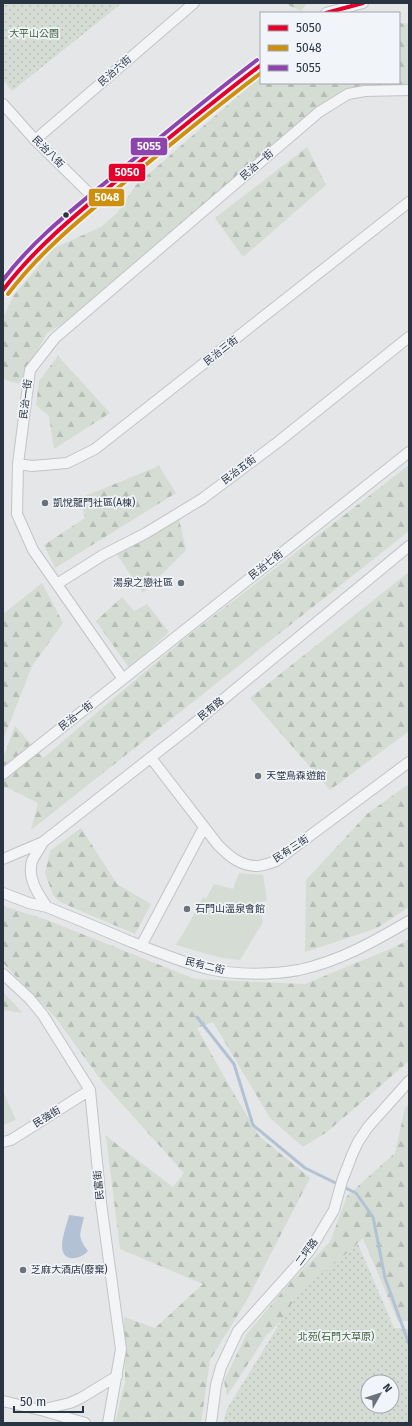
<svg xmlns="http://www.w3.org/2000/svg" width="412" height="1426" viewBox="0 0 412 1426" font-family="'Fira Sans','Noto Sans TC',sans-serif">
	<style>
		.forest { fill: url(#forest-firs) }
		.park { fill: url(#park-dots); fill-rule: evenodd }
		.garden { fill: #d4dcd4 }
		.water { fill: #b2c2d4 }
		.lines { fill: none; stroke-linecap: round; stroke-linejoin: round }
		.stream { stroke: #b2c2d4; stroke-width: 3 }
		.street-casing { stroke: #c2c4c6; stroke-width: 12 }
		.street { stroke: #f2f4f5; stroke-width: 10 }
		.bus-1-casing { stroke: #f1f4f8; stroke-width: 7 }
		.bus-2-casing { stroke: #f1f4f8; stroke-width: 7 }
		.bus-3-casing { stroke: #f1f4f8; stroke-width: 7 }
		.bus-1 { stroke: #e4002b; stroke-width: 4 }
		.bus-2 { stroke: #ce8f0d; stroke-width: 4 }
		.bus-3 { stroke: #8e44ad; stroke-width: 4 }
		.bus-dot { fill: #293342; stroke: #f1f4f8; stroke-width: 1.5 }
		.poi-dot { fill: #6a727c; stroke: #f1f4f8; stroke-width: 1.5 }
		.labels { text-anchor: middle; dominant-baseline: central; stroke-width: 3.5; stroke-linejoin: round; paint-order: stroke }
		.park-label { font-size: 10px; fill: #3e5e36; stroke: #f1f4f8 }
		.street-label { font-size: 10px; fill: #293342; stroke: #f1f4f8 }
		.poi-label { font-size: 10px; fill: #293342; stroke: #f1f4f8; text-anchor: start }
		.line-badge { stroke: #f1f4f8; stroke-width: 1.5 }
		.badge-label { font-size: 11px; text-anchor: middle; font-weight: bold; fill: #fff }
	</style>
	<defs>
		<pattern id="forest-firs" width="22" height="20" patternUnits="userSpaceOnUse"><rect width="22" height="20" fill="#d4dcd4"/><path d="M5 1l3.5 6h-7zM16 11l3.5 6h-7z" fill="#b6bdb7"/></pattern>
		<pattern id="park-dots" width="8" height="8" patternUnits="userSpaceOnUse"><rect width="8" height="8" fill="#d4dcd4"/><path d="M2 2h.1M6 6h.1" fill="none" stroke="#b6bdb7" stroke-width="1.8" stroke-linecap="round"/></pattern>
	</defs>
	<rect width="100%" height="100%" fill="#e4e6e8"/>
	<!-- forest -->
	<path class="forest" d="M287,3h20l-6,8 -11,-5z
		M399,23l10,1v63l-54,3 -91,67 -193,162 -24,14 -28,51 -16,-5v-61l11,-23 40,-47 47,-21 16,-14 19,-28 125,-109v7h138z
		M307,147l19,38 -83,72 -28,-39z
		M58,356l52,57 -56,36 -5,-33 -13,-11 3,-24z
		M409,465v66l-378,299 7,-27 -30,-15 -5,-1v-29l12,-32 28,32 141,-119z
		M159,466l17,27 -121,75 -11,-23 41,-27 -5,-20z
		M179,519l7,31 -43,43 -27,-40z
		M409,572v159l-79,59 -80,-92z
		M42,583l21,40 -31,43 -29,74v-126z
		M122,597l12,14 13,-7 22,28 -40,36 -33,-47z
		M409,784v123l-32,21 -72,24 1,-72 62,-67z
		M81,828l36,56 34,20 -16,30 -75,-32 -7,-7 -8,-22 5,-22z
		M3,906l44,14 148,59 110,5 92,-38 12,-7v122l-82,71 -24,15 -33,-29 -57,-96 -16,6 30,54 32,54 51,42 -63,122 -37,60 -9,63h-86l10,-41 -1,-65 31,11 48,-44 -83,-35 -14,-113 67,51 11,-14 -80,-89 -49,-67 -52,-54z
		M3,992l20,21 -20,-3z
		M409,1104v217h-11l-35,-83 -97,98 -39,60 -3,-15 22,-46 41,-49 43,-44 17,-46 48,-43 10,-45z"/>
	<!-- park -->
	<path class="park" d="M3,3h119l-110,88 -9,-11z
		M358,1244l36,84 15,1v94h-186l4,-14 72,-117zM368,1382h24v24h-24z"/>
	<!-- garden -->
	<path class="garden" d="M239,873l24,2 4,25 -10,4 6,18 -23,38 -18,-2 -46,-13 11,-18 16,-30 3,2 8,-15 19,5z
		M3,1091l13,29 -13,5z"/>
	<!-- water -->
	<path class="water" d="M69,1215l15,2c-4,18 -7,19 4,34 -5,5 -11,8 -18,7 -16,-4 -3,-32 -1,-43z"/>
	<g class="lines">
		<!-- stream -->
		<path class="stream" d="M197,1017l37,47 19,61 52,43 51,25 17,24 12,61 24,66"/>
		<defs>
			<path id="street" d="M326,13l37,-10
				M3,104l32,36 60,59
				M35,140l159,-137
				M3,290c30,-42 71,-75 111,-107 48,-41 97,-80 147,-118
				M18,464l14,2 35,-3 28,-14 314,-247
				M57,584l46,-29 43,-22 56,-34 76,-57 131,-105
				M123,679l286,-227
				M151,758l67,87c11,11 22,21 39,21 6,0 13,-3 19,-5l133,-99
				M3,774l120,-95 -90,-129 -16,-36 1,-50 12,-94 25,-32 264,-226 29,-18 17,-3 44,-1
				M43,842c-3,6 -8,13 -11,19 -5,17 6,33 15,46
				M3,859l40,-17 148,-116 218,-180
				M3,893l26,10 18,4c27,11 54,22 82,34 25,10 52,21 79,28 28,6 63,6 91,1 41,-9 74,-28 110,-49
				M141,946l63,-119
				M3,974l26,24 14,17 47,75 11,113 20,146 -13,74
				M3,1142l8,-2 79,-50
				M3,1401l37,9 30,-7 11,-5 36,-22
				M41,1410l44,13
				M211,1423l5,-38 5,-18 17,-36 61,-68 11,-13 24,-40 8,-29 10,-26 6,-13 10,-15 41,-46"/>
		</defs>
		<!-- street casing -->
		<use href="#street" class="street-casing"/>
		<!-- street -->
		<use href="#street" class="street"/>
		<defs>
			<path id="bus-1" d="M326,13l37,-10
				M3,290c32,-42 71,-74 111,-107 49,-40 97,-80 147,-118"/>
			<path id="bus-2" d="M8,294c32,-42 71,-74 111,-107 47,-39 94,-78 142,-114"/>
			<path id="bus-3" d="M3,280c30,-40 69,-70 108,-102 48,-40 96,-80 146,-118"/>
		</defs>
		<!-- bus-1 casing -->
		<use href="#bus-1" class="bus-1-casing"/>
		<!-- bus-2 casing -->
		<use href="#bus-2" class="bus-2-casing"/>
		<!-- bus-3 casing -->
		<use href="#bus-3" class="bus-3-casing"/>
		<!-- bus-1 -->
		<use href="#bus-1" class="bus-1"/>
		<!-- bus-2 -->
		<use href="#bus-2" class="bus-2"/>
		<!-- bus-3 -->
		<use href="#bus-3" class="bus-3"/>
	</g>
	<!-- markers -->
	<circle class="bus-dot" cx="66" cy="215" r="3.5"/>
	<g class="poi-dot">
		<circle cx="45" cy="503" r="4"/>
		<circle cx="181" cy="583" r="4"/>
		<circle cx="258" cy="776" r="4"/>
		<circle cx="187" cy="909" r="4"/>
		<circle cx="23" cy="1270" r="4"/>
	</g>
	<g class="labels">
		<!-- park labels -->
		<g class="park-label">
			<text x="34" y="34">大平山公園</text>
			<text x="336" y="1337">北苑(石門大草原)</text>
		</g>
		<!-- street labels -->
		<g class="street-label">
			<text transform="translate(115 71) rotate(-41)">民治六街</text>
			<text transform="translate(48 152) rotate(45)">民治八街</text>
			<text transform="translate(257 165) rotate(-41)">民治一街</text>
			<text transform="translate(221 351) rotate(-38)">民治三街</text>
			<text transform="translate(26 399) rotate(-83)">民治一街</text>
			<text transform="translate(239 470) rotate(-37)">民治五街</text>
			<text transform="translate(266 565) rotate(-38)">民治七街</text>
			<text transform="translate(211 709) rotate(-39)">民有路</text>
			<text transform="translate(76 716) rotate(-38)">民治一街</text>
			<text transform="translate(291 849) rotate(-33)">民有三街</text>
			<text transform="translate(205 966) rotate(14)">民有二街</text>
			<text transform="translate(47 1117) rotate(-32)">民強街</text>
			<text transform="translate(99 1185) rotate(-96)">民富街</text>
			<text transform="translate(307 1252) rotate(-54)">二坪路</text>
		</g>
		<!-- poi labels -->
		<g class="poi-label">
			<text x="53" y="503">凱悅龍門社區(A棟)</text>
			<text x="173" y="583" text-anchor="end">湯泉之戀社區</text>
			<text x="266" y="776">天堂鳥森遊館</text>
			<text x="195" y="909">石門山溫泉會館</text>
			<text x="31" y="1270">芝麻大酒店(廢棄)</text>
		</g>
	</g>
	<g class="line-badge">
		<rect x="130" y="137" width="38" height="19" rx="4" fill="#8e44ad"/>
		<rect x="108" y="163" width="38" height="19" rx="4" fill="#e4002b"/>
		<rect x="88" y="188" width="37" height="19" rx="4" fill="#ce8f0d"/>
	</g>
	<g class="badge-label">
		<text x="149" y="150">5055</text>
		<text x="127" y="176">5050</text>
		<text x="107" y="201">5048</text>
	</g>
	<!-- border -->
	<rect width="412" height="1426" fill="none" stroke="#293342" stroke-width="8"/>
	<!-- legend -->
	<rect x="260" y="12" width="140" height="72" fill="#f1f4f8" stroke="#a1a7af"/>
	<rect x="268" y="25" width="20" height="6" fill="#e4002b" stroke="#a1a7af"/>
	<text x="296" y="32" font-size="12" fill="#293342">5050</text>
	<rect x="268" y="45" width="20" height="6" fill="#ce8f0d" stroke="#a1a7af"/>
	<text x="296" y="52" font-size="12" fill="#293342">5048</text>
	<rect x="268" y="65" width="20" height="6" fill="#8e44ad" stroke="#a1a7af"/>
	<text x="296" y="72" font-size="12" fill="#293342">5055</text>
	<!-- north arrow -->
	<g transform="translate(380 1394) rotate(51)"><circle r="19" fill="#f1f4f8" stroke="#a1a7af"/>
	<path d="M0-3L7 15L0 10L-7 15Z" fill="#6a727c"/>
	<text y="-6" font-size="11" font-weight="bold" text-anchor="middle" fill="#293342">N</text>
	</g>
	<!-- scale -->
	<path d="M14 1406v6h69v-6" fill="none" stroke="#293342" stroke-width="2"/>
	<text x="20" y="1406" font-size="12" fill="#293342" stroke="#f1f4f8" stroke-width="3" paint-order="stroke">50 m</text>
</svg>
